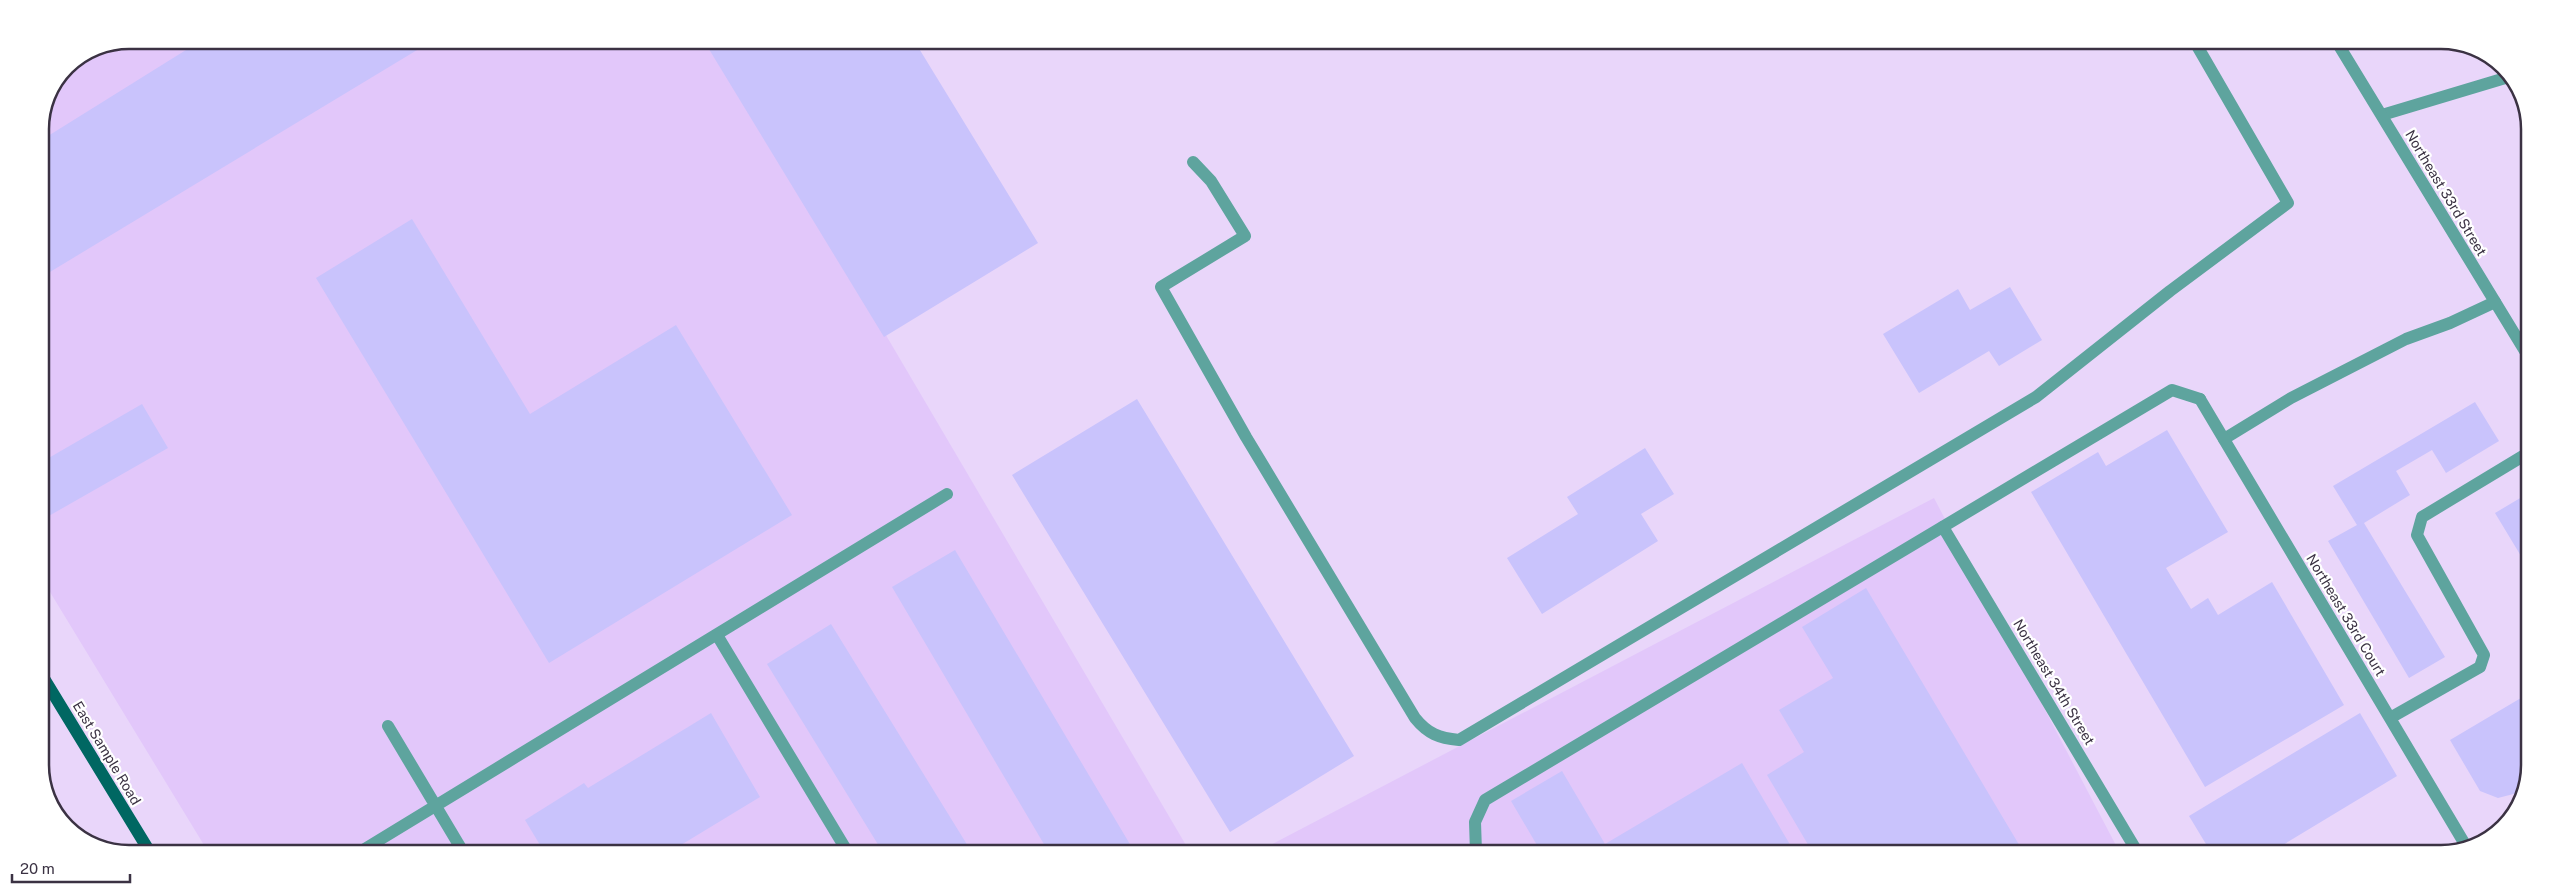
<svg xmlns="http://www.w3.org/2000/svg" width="2570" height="894" viewBox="0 0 2570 894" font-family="'Public Sans',sans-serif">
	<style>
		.built { fill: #e2c7fa }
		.building { fill: #c9c3fc }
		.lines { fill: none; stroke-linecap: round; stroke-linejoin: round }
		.service { stroke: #5ea49e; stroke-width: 12 }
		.minor { stroke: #5ea49e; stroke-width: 12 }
		.tertiary { stroke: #5ea49e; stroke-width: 12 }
		.primary { stroke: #006762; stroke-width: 12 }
		.labels { text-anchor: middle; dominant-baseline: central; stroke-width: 4.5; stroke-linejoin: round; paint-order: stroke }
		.street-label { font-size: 14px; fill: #3b3243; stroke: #fff }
		.rim { fill: none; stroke: #3b3243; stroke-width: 2.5 }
	</style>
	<rect width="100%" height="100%" fill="#e9d6fa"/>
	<!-- built -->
	<path class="built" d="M128,40l582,1 180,301 300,510 -983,-2 -157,-258 -10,5v-474l26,-57 29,-19z
		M1934,498l186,355 -863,-1z"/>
	<!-- building -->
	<path class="building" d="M202,40l230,1 -392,237v-137z
		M704,41l211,1 123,201 -154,94z
		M2530,147l-1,26 -7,-24z
		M412,219l118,195 146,-89 116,190 -243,148 -233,-385z
		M2010,287l32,53 -43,26 -10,-15 -70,42 -36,-59 75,-45 12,21z
		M1137,399l217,357 -124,76 -218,-357z
		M2475,402l24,39 -53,32 -14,-23 -36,21 14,24 -46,28 81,134 -36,21 -81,-137 29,-16 -24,-39z
		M142,404l26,44 -128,73v-58z
		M2167,430l61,102 -62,36 25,41 17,-11 10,17 54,-33 72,123 -139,82 -174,-295 67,-40 8,14z
		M1645,448l29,46 -33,20 17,27 -116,73 -35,-56 71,-44 -11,-17z
		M2527,494v72l-32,-53z
		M955,550l179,301h-86l-156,-264z
		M1866,588l158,265h-211l-46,-78 37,-23 -25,-42 54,-32 -31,-51z
		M831,624l140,227h-89l-115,-187z
		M2526,695l-1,96 -27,7 -18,-7 -30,-51z
		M711,713l49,84 -89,54 -128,-1 -18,-30 59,-37 4,5z
		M2360,713l37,63 -129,78h-56l-23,-38z
		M1742,763l53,90 -254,-1 -30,-51 51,-30 43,73z"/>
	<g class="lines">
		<!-- service -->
		<path class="service" d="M1193,162l18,19 34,55 -84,51 85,150 169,281c13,16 24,20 44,22l577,-343 134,-106 118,-88 -92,-159
			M2224,439l67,-41 115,-59 44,-16 45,-21
			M717,635l130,216
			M388,726l74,124
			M363,850l584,-356
			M1476,852l-1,-30 10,-22 687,-410 28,9"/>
		<!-- minor -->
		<path class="minor" d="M2382,115l130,-39
			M2200,399l266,447
			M1943,527l195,326
			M2390,718l90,-51 4,-12 -67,-120 5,-18 106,-64"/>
		<!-- tertiary -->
		<path class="tertiary" d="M2338,44l190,312"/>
		<!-- primary -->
		<path class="primary" d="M40,672l108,177"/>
	</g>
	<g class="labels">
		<!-- street labels -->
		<g class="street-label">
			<text transform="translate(2446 193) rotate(59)">Northeast 33rd Street</text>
			<text transform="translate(2346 615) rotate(59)">Northeast 33rd Court</text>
			<text transform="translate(2054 682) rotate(59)">Northeast 34th Street</text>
			<text transform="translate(107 753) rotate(59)">East Sample Road</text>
		</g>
	</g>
	<!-- crop -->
	<path d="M0 0H2570V894H0ZM129 49H2441A80 80 0 0 1 2521 129V765A80 80 0 0 1 2441 845H129A80 80 0 0 1 49 765V129A80 80 0 0 1 129 49Z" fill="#fff" fill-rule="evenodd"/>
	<path class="rim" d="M129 49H2441A80 80 0 0 1 2521 129V765A80 80 0 0 1 2441 845H129A80 80 0 0 1 49 765V129A80 80 0 0 1 129 49Z"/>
	<!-- scale -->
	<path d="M12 874v8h118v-8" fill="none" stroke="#3b3243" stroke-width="2.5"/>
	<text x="20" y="874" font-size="15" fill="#3b3243" stroke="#ffffff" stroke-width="4" paint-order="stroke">20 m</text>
</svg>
